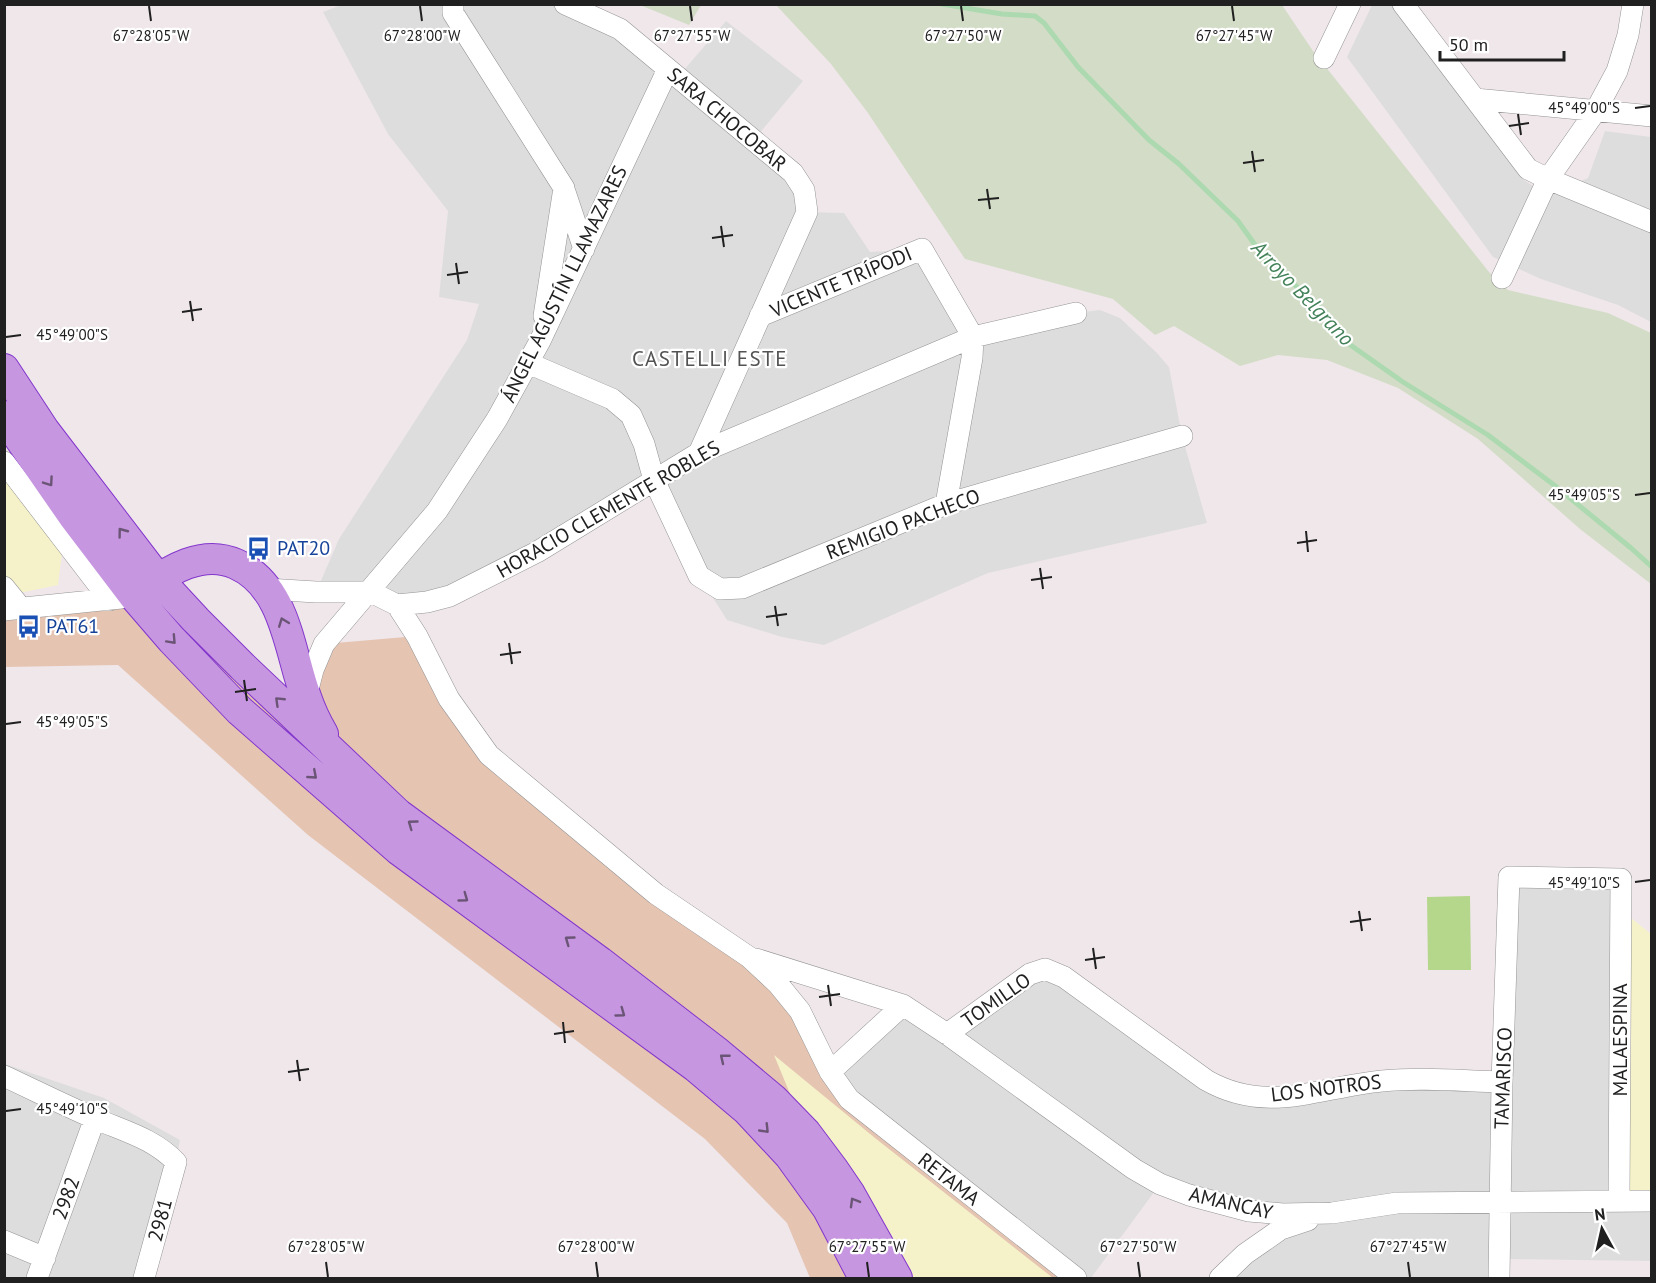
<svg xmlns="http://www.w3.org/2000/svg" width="1656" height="1283" viewBox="0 0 1656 1283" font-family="'PT Sans',sans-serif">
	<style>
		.residential { fill: #deddde }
		.grass { fill: #e5c4b2 }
		.wetland { fill: #d3dcc6 }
		.park { fill: #f5f2c9 }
		.pitch { fill: #b5d78c }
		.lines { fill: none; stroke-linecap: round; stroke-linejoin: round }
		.stream { stroke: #acd9af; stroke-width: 5 }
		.minor-casing { stroke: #949494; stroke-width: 22 }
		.highway-casing { stroke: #8236cc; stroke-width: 32 }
		.minor { stroke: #fff; stroke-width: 21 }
		.highway { stroke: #c796e0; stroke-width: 30 }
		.oneway { stroke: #6b5576 }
		.ticks { fill: none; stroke: #202020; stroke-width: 2 }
		.labels { text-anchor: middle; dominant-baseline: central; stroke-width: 4.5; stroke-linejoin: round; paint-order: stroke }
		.street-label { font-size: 20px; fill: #202020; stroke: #fff }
		.transit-label { font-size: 20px; fill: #164399; stroke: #fff; text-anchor: start }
		.water-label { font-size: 21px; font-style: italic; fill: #438259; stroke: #fff }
		.neighbourhood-label { font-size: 21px; letter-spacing: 1.5px; fill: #535353; stroke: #fff }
		.ticks-label { font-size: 15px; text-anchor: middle; fill: #202020; stroke: #fff; stroke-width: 4.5; stroke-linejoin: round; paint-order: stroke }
	</style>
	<rect width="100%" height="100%" fill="#f0e7eb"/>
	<!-- residential -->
	<path class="residential" d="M341,5h224l112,73 49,-57 77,60 -50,60 40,32 14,39 37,1 26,39 52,-3 51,88 103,-24 24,-3 20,8 37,35 12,14 13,69 25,87 -219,50 -164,72 -42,-8 -55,-17 -28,-44 -45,-96 -227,122 -111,-10 23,-53 128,-199 12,-36 -40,-7 9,-86 -60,-77 -65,-122z
		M1372,5h22l131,176 23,14 40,-17 17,-47 46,6v185l-33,-17 -77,-26 -48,-22 -146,-200z
		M1509,877l112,2 30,322v60l-152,-2 -1,19h-278l64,-64 -124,-30 -69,94h-15l-246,-206 73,-67 44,29 98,-65 180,121 277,-8z
		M5,1064l99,34 76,42 -4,22 -32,116h-139z"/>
	<!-- grass -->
	<path class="grass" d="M158,579l176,175 -28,-57 18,-53 93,-8 53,93 279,228 81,115 246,206h-266l-23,-55 -82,-84 -397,-304 -190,-170 -113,2v-57z"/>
	<!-- wetland -->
	<path class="wetland" d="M640,5h61l-12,20z
		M776,5h506l31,46 176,221 19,18 100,23 43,20v251l-71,-55 -102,-90 -80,-51 -71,-28 -49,-5 -38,11 -66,-40 -19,9 -42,-36 -148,-40 -97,-146 -37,-49z"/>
	<!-- park -->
	<path class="park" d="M4,479l58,73 -4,33 -39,8 -14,-19z
		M1621,910l30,24 1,267 -33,-1z
		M774,1055l101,83 178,140h-144l-116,-177z"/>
	<!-- pitch -->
	<path class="pitch" d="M1470,896l1,74h-43l-1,-73z"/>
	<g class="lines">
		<!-- stream -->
		<path class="stream" d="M942,4l60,10 33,2 9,7 34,44 71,73 30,24 59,57 25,35 66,60 20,28 54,38 85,53 66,50 77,63 21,19"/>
		<defs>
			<path id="minor" d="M453,4v9l111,175 -20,128
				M565,4l55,25 173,144 11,17 3,22 -108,241
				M1403,4l125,165 20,10 104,43
				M1324,58l26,-54
				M1475,99l177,17
				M565,192l19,57
				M1502,278l46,-99 47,-67 22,-41 11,-36 5,-31
				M760,316l162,-67 51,88
				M528,363l84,36 19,16 13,29 10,36 45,96 21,13 22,-1 204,-84 236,-68
				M4,462l106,138
				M946,504l26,-146 1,-21
				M4,587l17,21
				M267,589l49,3h55l26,13 30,-3 23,-6 87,-44 162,-99 274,-116 103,-24
				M397,605l20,31 32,63 40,56 167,139 93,63 29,27 22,27 30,61 19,27 227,179
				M4,610l117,-12
				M306,697l7,-27 11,-26 113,-133 60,-92 43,-78 128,-272
				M756,959l147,46 44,29 187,135 26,15 29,11 60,16 34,3 49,-1 65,-10 255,-2
				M947,1034l83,-60 15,-5 19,8 142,103c61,35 113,7 176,1 40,-4 80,0 120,1
				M830,1072l73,-67
				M4,1076c30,14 60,29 90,42 29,13 59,20 82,44l-32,116
				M4,1241l41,17
				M37,1278l58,-160
				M1220,1278l25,-24 36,-25 27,-9
				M1499,1278l3,-196 7,-205 112,2 -2,321"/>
			<path id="highway" d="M4,369l40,61 114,149 38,41 47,47 155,147 202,148 118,91 55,46 33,34 27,36 17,25 47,84
				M4,416l70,101 60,79 38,44 68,71 159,139 297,217 51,43 42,45 39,54 36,69
				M143,589c26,-19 60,-40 93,-25 50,22 53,87 70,133 4,12 10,25 17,37"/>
		</defs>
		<!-- minor casing -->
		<use href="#minor" class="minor-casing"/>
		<!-- highway casing -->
		<use href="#highway" class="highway-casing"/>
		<!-- minor -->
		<use href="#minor" class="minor"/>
		<!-- highway -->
		<use href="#highway" class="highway"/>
	</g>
	<!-- one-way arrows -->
	<defs><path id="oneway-chevron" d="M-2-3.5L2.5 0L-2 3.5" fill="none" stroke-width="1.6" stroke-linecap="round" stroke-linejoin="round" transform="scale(1.5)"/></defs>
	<g class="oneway">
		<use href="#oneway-chevron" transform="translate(49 482) rotate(55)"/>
		<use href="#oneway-chevron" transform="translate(122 532) rotate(-127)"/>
		<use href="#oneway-chevron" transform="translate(283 622) rotate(-111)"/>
		<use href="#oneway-chevron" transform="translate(172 640) rotate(47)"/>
		<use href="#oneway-chevron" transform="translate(279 701) rotate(-136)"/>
		<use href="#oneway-chevron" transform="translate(313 775) rotate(41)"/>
		<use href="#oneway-chevron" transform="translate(412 824) rotate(-144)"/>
		<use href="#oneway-chevron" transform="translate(464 898) rotate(36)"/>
		<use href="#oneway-chevron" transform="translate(569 940) rotate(-144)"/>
		<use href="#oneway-chevron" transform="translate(621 1013) rotate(36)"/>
		<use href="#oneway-chevron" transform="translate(724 1058) rotate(-141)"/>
		<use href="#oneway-chevron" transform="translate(765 1129) rotate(46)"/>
		<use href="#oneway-chevron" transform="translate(854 1202) rotate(-120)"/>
	</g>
	<!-- ticks -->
	<path class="ticks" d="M149,6l2,15M420,6l2,15M690,6l2,15M961,6l2,15M1232,6l2,15M1635,108l15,-2M1518,114l3,21M1509,126l20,-3M1252,151l3,21M1243,163l21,-3M987,189l3,20M978,200l21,-2M721,226l3,21M712,238l21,-3M456,263l3,21M447,275l21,-3M190,301l3,20M182,312l20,-3M6,337l15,-2M1635,495l15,-2M1306,531l2,21M1297,543l20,-3M1040,568l3,21M1031,580l21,-3M775,606l3,20M766,617l21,-3M509,643l3,21M500,655l21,-3M244,680l3,21M235,692l21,-3M6,724l15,-2M1635,882l15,-2M1359,911l3,20M1350,922l21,-3M1093,948l3,21M1085,960l20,-3M828,985l3,21M819,997l21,-3M563,1022l2,21M554,1034l20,-3M297,1060l3,21M288,1072l21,-3M6,1111l15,-2M326,1262l2,15M596,1262l2,15M867,1262l2,15M1138,1262l2,15M1408,1262l2,15"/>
	<!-- icons -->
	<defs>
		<symbol id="bus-bare" viewBox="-9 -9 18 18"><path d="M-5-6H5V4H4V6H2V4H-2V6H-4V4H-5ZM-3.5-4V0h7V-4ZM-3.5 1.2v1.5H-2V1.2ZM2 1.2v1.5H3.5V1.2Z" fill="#1a4fb4" stroke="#fff" stroke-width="2.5" paint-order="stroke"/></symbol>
	</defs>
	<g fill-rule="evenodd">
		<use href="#bus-bare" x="242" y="532" width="33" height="33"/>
		<use href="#bus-bare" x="12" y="610" width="33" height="33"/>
	</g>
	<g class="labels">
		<!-- street labels -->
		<g class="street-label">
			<text transform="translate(727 119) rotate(40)">SARA CHOCOBAR</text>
			<text transform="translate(841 282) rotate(-23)">VICENTE TRÍPODI</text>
			<text transform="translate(564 284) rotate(-64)">ÁNGEL AGUSTÍN LLAMAZARES</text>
			<text transform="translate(608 509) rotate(-30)">HORACIO CLEMENTE ROBLES</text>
			<text transform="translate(903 524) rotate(-21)">REMIGIO PACHECO</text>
			<text transform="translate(996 1000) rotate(-35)">TOMILLO</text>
			<text transform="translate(1620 1040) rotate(-90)">MALAESPINA</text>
			<text transform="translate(1503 1078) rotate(-88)">TAMARISCO</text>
			<text transform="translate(1326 1088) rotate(-7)">LOS NOTROS</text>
			<text transform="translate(949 1179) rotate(38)">RETAMA</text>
			<text transform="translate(66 1198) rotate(-70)">2982</text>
			<text transform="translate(1231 1203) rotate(13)">AMANCAY</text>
			<text transform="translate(160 1220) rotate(-75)">2981</text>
		</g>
		<!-- transit labels -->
		<g class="transit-label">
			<text x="277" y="548">PAT20</text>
			<text x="46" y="626">PAT61</text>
		</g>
		<!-- water labels -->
		<g class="water-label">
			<text transform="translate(1303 293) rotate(46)">Arroyo Belgrano</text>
		</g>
		<!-- neighbourhood labels -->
		<g class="neighbourhood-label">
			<text x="710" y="358">CASTELLI ESTE</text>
		</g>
	</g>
	<g class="ticks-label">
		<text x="151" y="41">67°28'05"W</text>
		<text x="422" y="41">67°28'00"W</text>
		<text x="692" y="41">67°27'55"W</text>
		<text x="963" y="41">67°27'50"W</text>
		<text x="1234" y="41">67°27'45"W</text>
		<text x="1584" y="113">45°49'00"S</text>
		<text x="72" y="340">45°49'00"S</text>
		<text x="1584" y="500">45°49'05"S</text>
		<text x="72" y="727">45°49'05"S</text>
		<text x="1584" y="888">45°49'10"S</text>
		<text x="72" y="1114">45°49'10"S</text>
		<text x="326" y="1252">67°28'05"W</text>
		<text x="596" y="1252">67°28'00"W</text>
		<text x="867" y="1252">67°27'55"W</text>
		<text x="1138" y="1252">67°27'50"W</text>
		<text x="1408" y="1252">67°27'45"W</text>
	</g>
	<!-- border -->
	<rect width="1656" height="1283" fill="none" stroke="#202020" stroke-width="12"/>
	<!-- north arrow -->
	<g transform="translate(1602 1229) rotate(352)" stroke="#ffffff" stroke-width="4.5" paint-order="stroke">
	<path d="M0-4.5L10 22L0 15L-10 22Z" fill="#202020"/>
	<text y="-9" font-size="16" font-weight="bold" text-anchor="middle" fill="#202020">N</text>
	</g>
	<!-- scale -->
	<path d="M1440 51v9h124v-9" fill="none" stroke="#202020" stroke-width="3"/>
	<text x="1449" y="51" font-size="18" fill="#202020" stroke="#ffffff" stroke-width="4.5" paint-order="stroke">50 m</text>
</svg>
